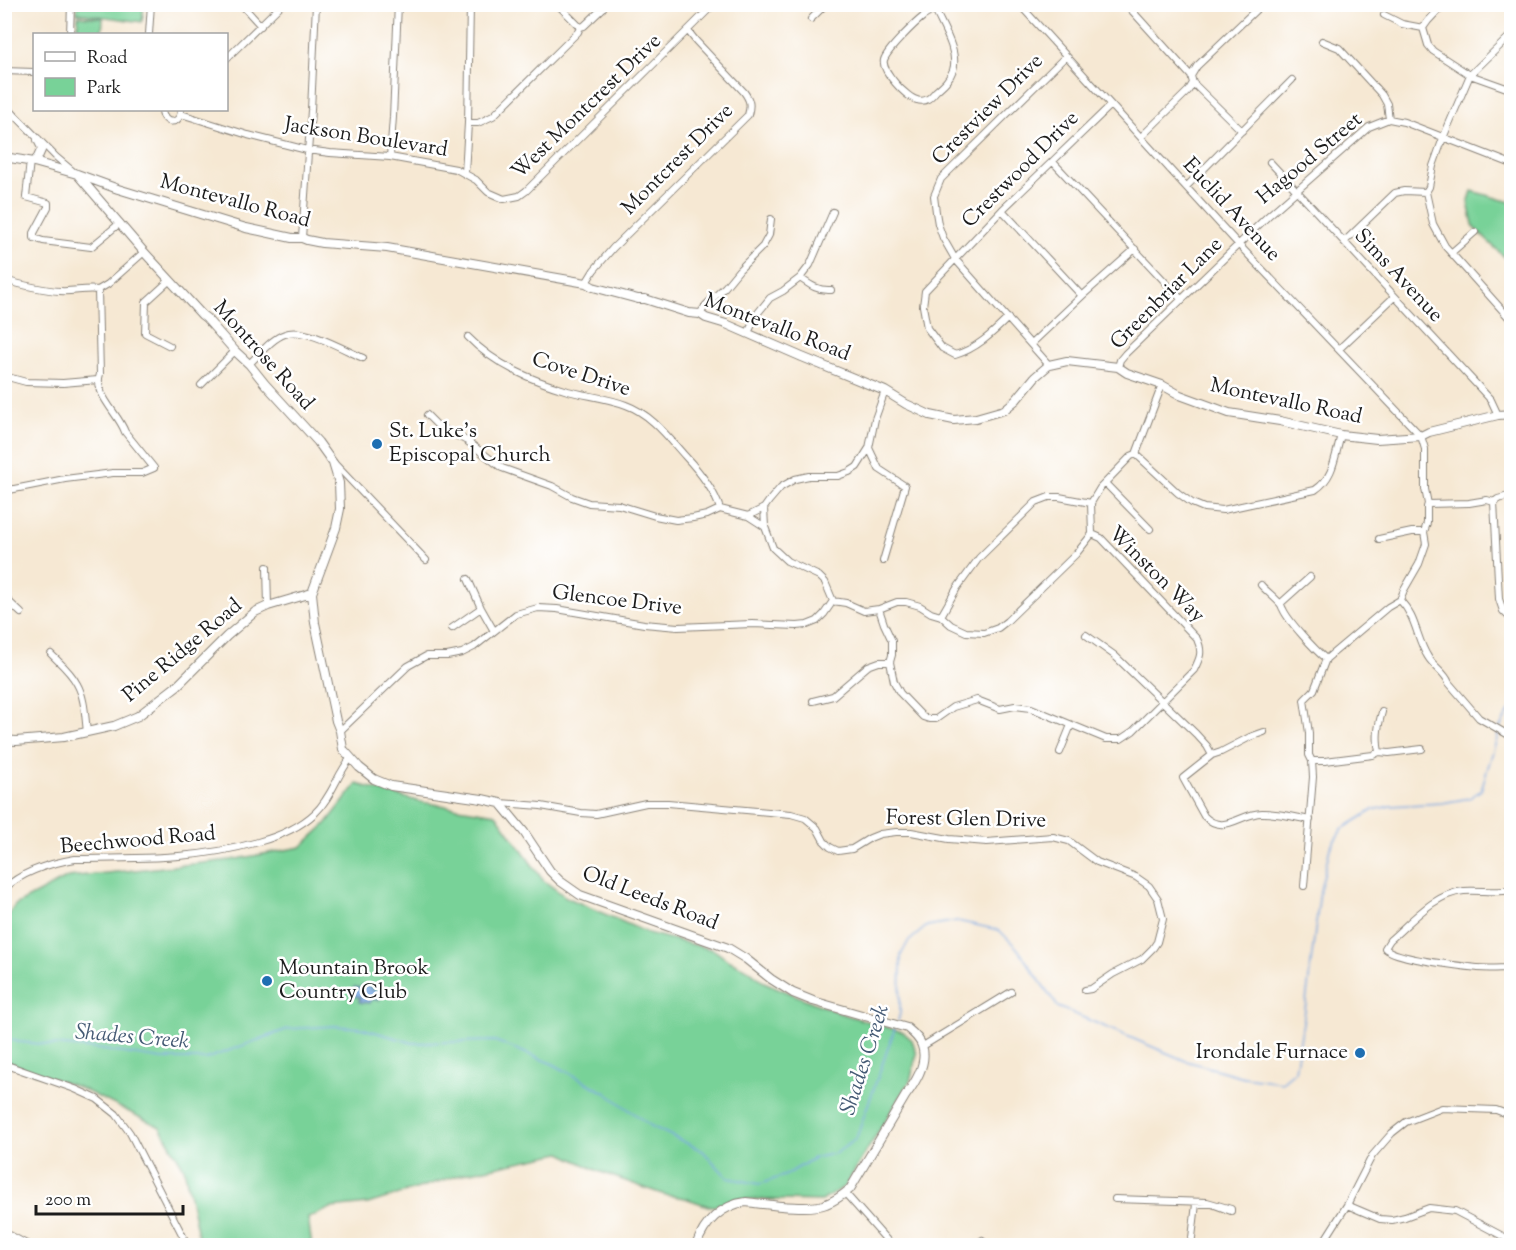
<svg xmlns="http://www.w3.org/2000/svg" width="1516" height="1250" viewBox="0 0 1516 1250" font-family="'Sorts Mill Goudy',serif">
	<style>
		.green { fill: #78d298; stroke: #4a775a; stroke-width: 1.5 }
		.water { fill: #76a5e0; stroke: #49607e; stroke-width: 1.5 }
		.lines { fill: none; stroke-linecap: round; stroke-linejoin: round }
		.stream { stroke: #76a5e0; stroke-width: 1.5 }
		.minor-casing { stroke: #898278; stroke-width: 8 }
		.major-casing { stroke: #898278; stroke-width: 10 }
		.minor { stroke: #fff; stroke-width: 6 }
		.major { stroke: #fff; stroke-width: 8 }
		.poi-dot { fill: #1f6fb2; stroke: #fff; stroke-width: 2 }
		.labels { text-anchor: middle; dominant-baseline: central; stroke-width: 5; stroke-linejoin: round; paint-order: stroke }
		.street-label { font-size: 21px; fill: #1c1c1c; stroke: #fff }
		.poi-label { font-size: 21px; fill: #1c1c1c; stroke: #fff; text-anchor: start }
		.water-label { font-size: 22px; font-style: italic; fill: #445a74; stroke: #fff }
	</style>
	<rect width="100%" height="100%" fill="#fff"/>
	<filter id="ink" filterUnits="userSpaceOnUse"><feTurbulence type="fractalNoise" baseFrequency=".0167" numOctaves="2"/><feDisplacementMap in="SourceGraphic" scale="12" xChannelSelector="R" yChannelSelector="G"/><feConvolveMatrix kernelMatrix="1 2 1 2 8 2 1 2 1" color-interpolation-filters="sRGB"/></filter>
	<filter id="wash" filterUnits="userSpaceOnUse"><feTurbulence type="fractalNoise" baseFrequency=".008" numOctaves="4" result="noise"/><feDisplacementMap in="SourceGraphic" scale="24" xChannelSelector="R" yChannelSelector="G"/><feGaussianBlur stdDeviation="1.35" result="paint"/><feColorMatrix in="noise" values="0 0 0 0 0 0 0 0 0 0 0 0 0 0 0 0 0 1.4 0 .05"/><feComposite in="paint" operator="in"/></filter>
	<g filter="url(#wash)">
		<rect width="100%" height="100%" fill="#f6e8d3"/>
		<!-- green -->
		<path class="green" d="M77,5h67l-2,17 -65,-9z
			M78,16l25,2 -1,16h-25z
			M1472,191l38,11 2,3 -1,58 -37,-35 -6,-25z
			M357,784l64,18 75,12 47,66 23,17 82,36 66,17 14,10 21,10 15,12 14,6 61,25 64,19 9,8 5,14 -7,27 -65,105 -23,15 -86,-2 -22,7h-6l-23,-8 -20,-3 -20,-7 -47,-17 -37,-18 -95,20 -98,31 -37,4 -23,10 4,28 -112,-1 -16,-77 -24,-41 -82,-40 -48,-16 -25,-11v-140l10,-15 53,-28 163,-17 70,-13 25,-23z"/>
		<!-- water -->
		<path class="water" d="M362,985l9,1v3l9,2 -1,9 -8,-1 -1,4 -11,-1 1,-5 -7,-1 1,-9 7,1z"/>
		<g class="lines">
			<!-- stream -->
			<path class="stream" d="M1500,727l12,-20
				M898,1021l2,-8 1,-58 7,-13 19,-16 30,-5 42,9 18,18 41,59 128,54 58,16 38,5 13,-11 10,-61 15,-119 10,-43 12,-19 31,-19 17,-4 52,-3 28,-5 11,-8 18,-58
				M4,1038l15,4 78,7 65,10h44l82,-30 46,-3 27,2 52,15 82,-2 58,23 53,29 45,33 52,25 25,27 32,6 26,-9 28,-17 22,-5 20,-14 39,-111"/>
		</g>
	</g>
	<g filter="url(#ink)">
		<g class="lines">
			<defs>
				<path id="minor" d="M241,4l20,22
					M557,4l23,23
					M1019,4l220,241 182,191 4,13v40l3,15 -1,3v16l-3,9 2,12 -7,20 -15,26 -4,10 -12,7 -62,52 -12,31 -10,10 5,33v22l3,6 1,16 -9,109
					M1126,4l65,72 2,7 49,48
					M1444,4l-16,17 -5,7 5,17 5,6 37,24 42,15
					M935,10c7,16 24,42 18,60 -3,9 -10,15 -17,21 -5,6 -10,12 -19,9 -10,-2 -36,-29 -33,-40 3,-10 31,-37 40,-44 6,-4 10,-5 14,-12
					M1133,12l8,-8
					M1384,15l18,9 21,4
					M811,19l15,-15
					M70,34l1,-30
					M149,34l2,-30
					M1512,34l-42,41 -27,63 -10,28 -4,21 -3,5 7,32 12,22 67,75
					M1322,41l17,7 43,47 5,9 2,15
					M226,59l56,-55
					M4,71l30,1
					M1191,76l6,-10 65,-62
					M4,104l52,53 19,16
					M162,110c1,16 19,15 19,0
					M181,114l67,21 59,15 23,3 60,4 66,12 20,11 12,12 16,7 15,-3 7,-5 188,-187
					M468,123h10l15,-7 85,-84 2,-5 4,-1 19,-18 1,-4
					M1141,137l47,-46 5,-8
					M390,157l3,-40 5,-113
					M30,161l-4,36 22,6v4l-14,26v5l9,3 48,6 29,-24
					M1053,162l129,138
					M1270,162l221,238 7,15
					M465,173l3,-50 2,-119
					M1186,187l106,-107
					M1509,199l3,-6
					M1002,210l80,86
					M302,238l9,-128 5,-106
					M1344,242l51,-49 9,-2 22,1
					M1451,253l24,-21
					M800,278c10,7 18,13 31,12
					M4,280c18,5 38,10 56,11 13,1 26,-3 38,-1
					M586,283l8,-13 19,-22 135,-133c3,-10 2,-15 -4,-23l-48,-51 -8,-10
					M98,290l10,-6 36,-32
					M700,314l6,-9 19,-18 14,-17 24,-24 6,-11 2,-16
					M1008,318c-15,15 -32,31 -53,37l-13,-7 -15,-20 -4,-22 2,-15 77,-81 109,-105
					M748,333l9,-19 13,-16 13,-7 17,-13 10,-13 23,-53
					M468,337c27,28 63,43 100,54 19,5 40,7 58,14 25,9 42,32 59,51 14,15 29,33 35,53
					M1031,344l51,-48 53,-47
					M170,346l-25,-13 1,-31 24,-22
					M1339,349l55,-52
					M249,364c11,-10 22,-25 36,-30 18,-8 60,16 78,24
					M1049,365l-94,-106 -12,-21 -5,-14 -2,-12 -2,-16 7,-17 125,-123
					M1118,367l2,-7 5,-6 143,-138 101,-89 20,-8 15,3 108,42
					M4,376l22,6 37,1 35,-3
					M201,385l34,-34
					M427,415l11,11 29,15 35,27 50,18 20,11 17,6 30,2 36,11 21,4 17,-2 14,-3 13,-6 28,7 17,11
					M869,448l10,21 26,17 -22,75
					M1136,454l42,39 14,10 12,5 19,2 92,-20c19,-12 20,-35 26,-55
					M334,463l92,97
					M1105,483l45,46
					M4,491l61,-12 48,-6h29l12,-5 -29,-36c-6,-18 -32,-38 -25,-58l-2,-84
					M1494,502l5,97 4,12 9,9
					M1428,504l41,-1 18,-3 7,2 4,-3 14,-4
					M748,516l16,-8 5,-7 12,-14 14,-8 14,-3h29l11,-4 8,-5 12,-19 6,-29 10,-28
					M1379,539l33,-7h12
					M267,567l1,39
					M468,579l13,29 13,23
					M1261,585c4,5 18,16 20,20 1,1 1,3 2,4 5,12 33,42 43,50
					M4,597l17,16
					M1400,600c17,18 16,38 28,57 6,10 17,15 21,26l30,35 33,19
					M833,601l13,2 18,8 15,-2 18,-7h9l14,4 11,7 10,3 10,9 15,7 18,1 14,-5 9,-7 69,-67 16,-20 -1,-31 9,-15 31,-32 5,-2 26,-69
					M1281,603l29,-26
					M879,609l5,15 8,17v14l-2,7 4,20 6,11 23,24 6,2h7l17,-12 24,-7 23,9 15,-3 16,2 75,31h15l12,-8 61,-61c6,-12 9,-18 3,-31l-96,-101 -9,-4
					M941,616l16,-28 22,-30 57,-56 13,-5h10l32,6
					M452,628l29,-20
					M1086,635l28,20 82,79 11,12 5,9
					M51,654c9,9 20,18 26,30 8,14 8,32 10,48
					M813,701l20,-5 35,-30 11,-4h11
					M340,731l68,-65 18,-10h21l15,-3 12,-6 42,-33 22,-6 19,1 87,15 34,3 74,-3 45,2 10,-1 10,-4 7,-7 9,-13 -8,-19 -6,-6 -32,-15 -14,-13 -8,-21 -1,-19
					M1264,732l-14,5 -29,15 -9,3 -29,23 21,38c20,20 36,-3 58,-3 16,0 33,4 48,7
					M1060,752l11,-27
					M1379,752c-3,-15 -1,-26 3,-40
					M1312,761h13l48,-6 6,-3 10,1 33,-4
					M500,803l41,3 40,7 15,1 50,-11h22l123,11 14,4 12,10 7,13 6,6 8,4 14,-2 18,-11 10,-4 16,-2h15l38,7 38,3 66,-5 16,4 28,21 39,15 13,9 9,13 5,20 -6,23 -4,6 -11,11 -29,15 -22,15 -6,1
					M4,889c19,-18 47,-26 71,-30 64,-1 121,1 183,-17 22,-6 41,-14 57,-29 16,-15 22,-38 35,-54
					M1512,890c-17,3 -32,0 -48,1 -29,2 -53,31 -74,49l-5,8c10,11 75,18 93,20 11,1 22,0 34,0
					M923,1046l88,-54
					M4,1064l71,25 22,10 19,15 14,19 58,113
					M845,1193l47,53
					M1115,1199l92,3 24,7v2l-19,-7h-16l-5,42
					M1347,1205l33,14 12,1 13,-3 24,-9 26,3 57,30
					M4,1232l26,14
					M982,1240l3,6
					M1321,1246l26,-41 25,-49 20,-23 14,-11 36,-14 54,2 16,6"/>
				<path id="major" d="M4,157l30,5 43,12 41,15 128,39 46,10h10l5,2 15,3 65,5 199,35 7,4 45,12h7l44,14 11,1 6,4 20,6 76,33 83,34 21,13 24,11 24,5 22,-2 28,-8 12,-10 19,-23 14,-12 18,-4 51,6 9,6 35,12 18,10 49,18 51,8 61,14 36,4 44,-3 8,-4 69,-17 14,-1
					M34,162l4,-5 4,-9 -4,-8
					M77,174l67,78 58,63 4,3 29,33 14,13 16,20 53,58 15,21 6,20 1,26 -4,19 -24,65 3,30 21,98 4,10 3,18 16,18 15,12 17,7 91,13 18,4 24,29 26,39 10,10 20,14 148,53 18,11 25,20 22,14 20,8 94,27c5,4 13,11 15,18 6,16 -7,37 -16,49l-56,94c-7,6 -16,12 -24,15 -16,7 -61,0 -80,-2 -25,3 -42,21 -50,44
					M4,740l12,1 48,-4 50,-11 24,-10 40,-31 49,-49 28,-24 13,-6 44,-13"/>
			</defs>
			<!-- minor casing -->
			<use href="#minor" class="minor-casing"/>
			<!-- major casing -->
			<use href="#major" class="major-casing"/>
			<!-- minor -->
			<use href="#minor" class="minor"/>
			<!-- major -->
			<use href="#major" class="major"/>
		</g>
	</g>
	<!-- markers -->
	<g class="poi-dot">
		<circle cx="377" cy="444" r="6"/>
		<circle cx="267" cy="981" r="6"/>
		<circle cx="1360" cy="1053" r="6"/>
	</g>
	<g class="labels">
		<!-- street labels -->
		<g class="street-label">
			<text transform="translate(587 107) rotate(-44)">West Montcrest Drive</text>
			<text transform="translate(988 110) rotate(-45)">Crestview Drive</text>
			<text transform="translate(366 138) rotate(9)">Jackson Boulevard</text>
			<text transform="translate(1310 159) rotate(-40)">Hagood Street</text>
			<text transform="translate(678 160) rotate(-45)">Montcrest Drive</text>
			<text transform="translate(1021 170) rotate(-45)">Crestwood Drive</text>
			<text transform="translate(235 202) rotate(15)">Montevallo Road</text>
			<text transform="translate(1231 210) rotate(47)">Euclid Avenue</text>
			<text transform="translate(1398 276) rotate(47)">Sims Avenue</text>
			<text transform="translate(1167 294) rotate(-45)">Greenbriar Lane</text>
			<text transform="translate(777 328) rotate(21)">Montevallo Road</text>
			<text transform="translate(263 356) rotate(48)">Montrose Road</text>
			<text transform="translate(581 375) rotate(18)">Cove Drive</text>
			<text transform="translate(1286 402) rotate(12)">Montevallo Road</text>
			<text transform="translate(1156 575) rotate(45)">Winston Way</text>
			<text transform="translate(617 601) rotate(7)">Glencoe Drive</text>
			<text transform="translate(183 651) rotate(-40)">Pine Ridge Road</text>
			<text transform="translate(966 820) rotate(1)">Forest Glen Drive</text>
			<text transform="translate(138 841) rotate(-5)">Beechwood Road</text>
			<text transform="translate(650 899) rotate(21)">Old Leeds Road</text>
		</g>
		<!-- poi labels -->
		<g class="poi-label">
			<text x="389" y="432">St. Luke's<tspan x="389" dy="24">Episcopal Church</tspan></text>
			<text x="279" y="969">Mountain Brook<tspan x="279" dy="24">Country Club</tspan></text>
			<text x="1348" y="1053" text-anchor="end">Irondale Furnace</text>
		</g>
		<!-- water labels -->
		<g class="water-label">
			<text transform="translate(132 1038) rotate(5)">Shades Creek</text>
			<text transform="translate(866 1060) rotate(-72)">Shades Creek</text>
		</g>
	</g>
	<!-- margin -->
	<rect width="1516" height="1250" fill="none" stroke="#fff" stroke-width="24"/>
	<!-- legend -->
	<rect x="33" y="33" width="195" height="78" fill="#ffffff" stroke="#a4a4a4" stroke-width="1.5"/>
	<rect x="45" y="52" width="30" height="9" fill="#ffffff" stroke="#a4a4a4" stroke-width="1.5"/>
	<text x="87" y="63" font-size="18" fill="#1c1c1c">Road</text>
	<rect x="45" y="78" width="30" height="18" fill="#78d298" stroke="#a4a4a4" stroke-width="1.5"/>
	<text x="87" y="93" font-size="18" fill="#1c1c1c">Park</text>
	<!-- scale -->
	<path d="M36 1205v9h147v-9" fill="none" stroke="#1c1c1c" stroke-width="3"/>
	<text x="45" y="1205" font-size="18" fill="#1c1c1c" stroke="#ffffff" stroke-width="4.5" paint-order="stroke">200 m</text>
</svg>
